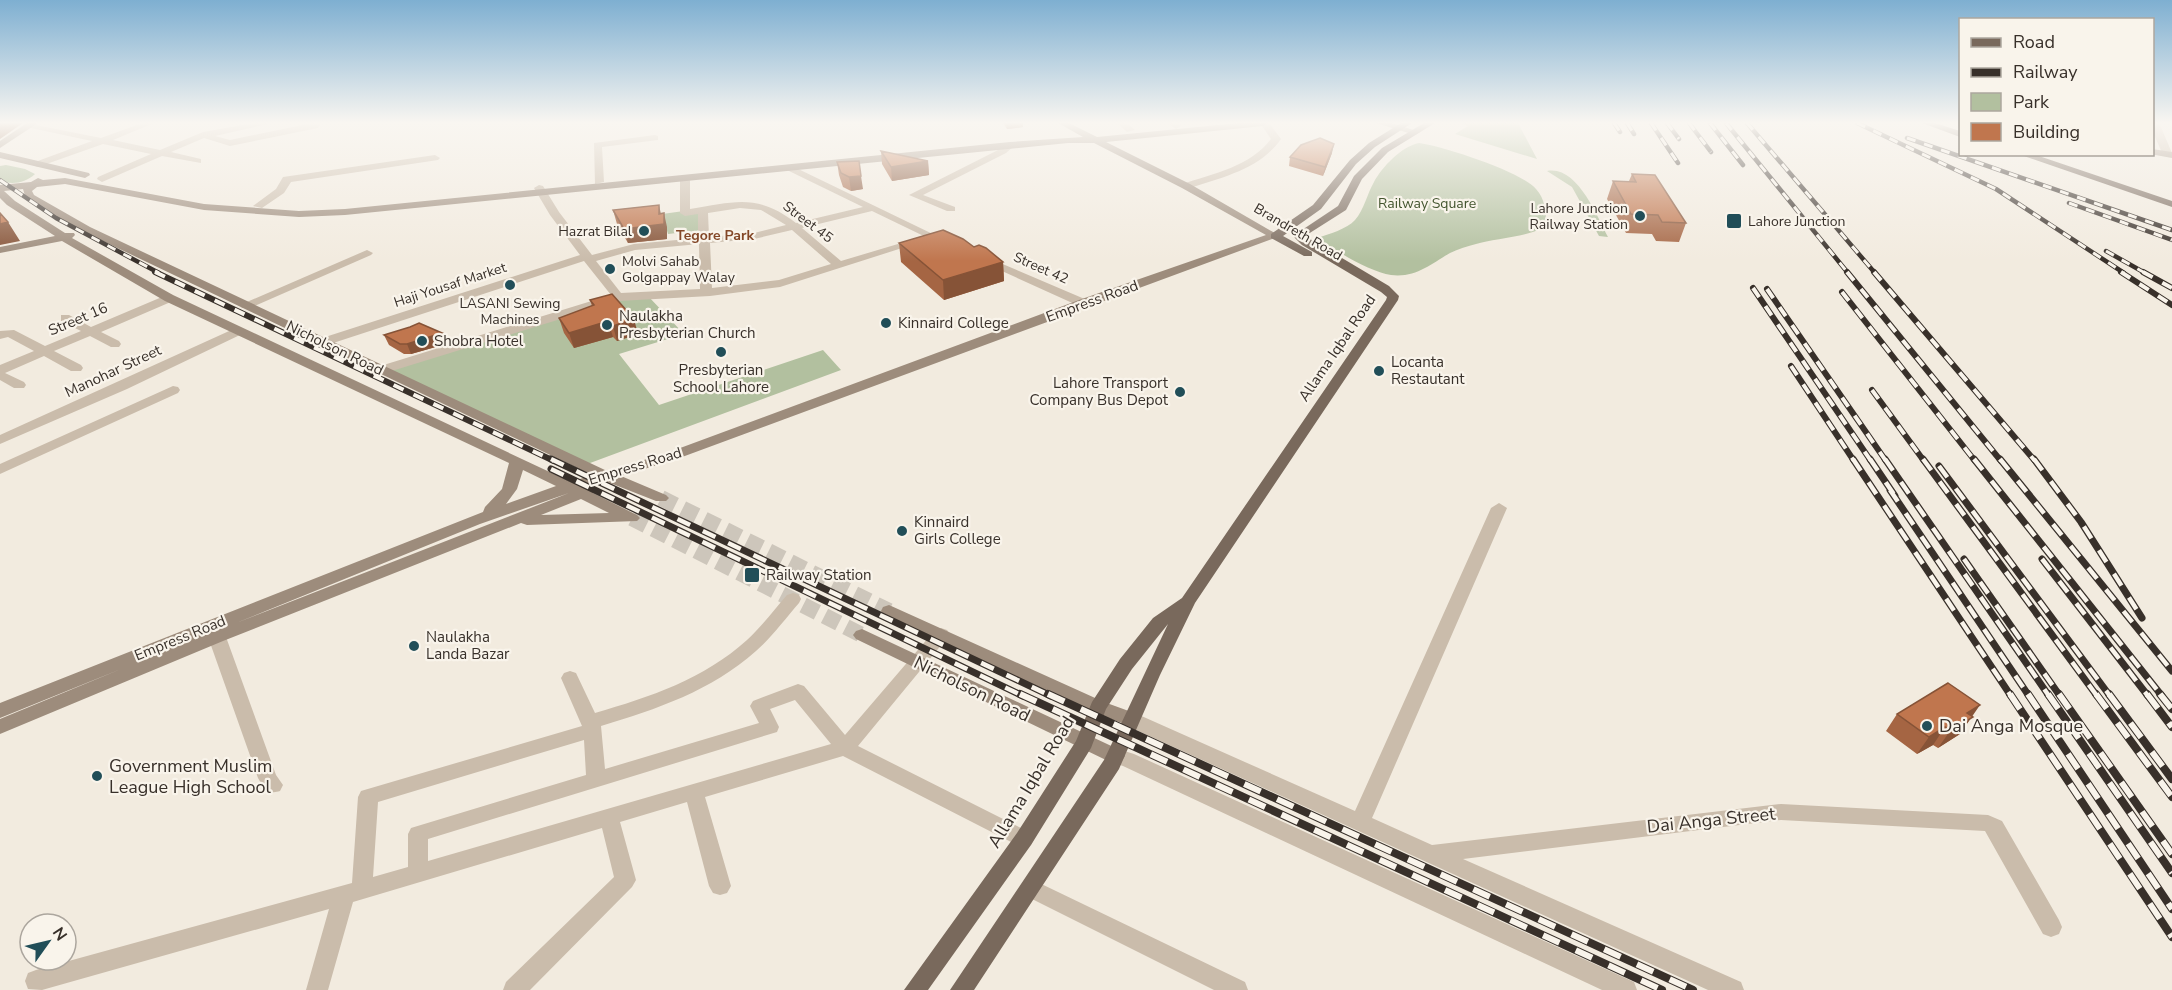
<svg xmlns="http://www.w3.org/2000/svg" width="2172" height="990" viewBox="0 0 2172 990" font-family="'Nunito Sans',sans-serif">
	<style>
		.green { fill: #b2c09f }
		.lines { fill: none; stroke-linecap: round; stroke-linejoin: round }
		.secondary-tunnel { stroke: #cdc6bb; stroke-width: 16; stroke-dasharray: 16 8; stroke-linecap: butt }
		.street { fill: #cabcab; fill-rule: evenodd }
		.secondary { fill: #9d8c7c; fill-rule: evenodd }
		.primary { fill: #79695c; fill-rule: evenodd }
		.rail-far3-casing { stroke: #38302a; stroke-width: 4.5 }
		.rail-far2-casing { stroke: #38302a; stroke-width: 6 }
		.rail-far1-casing { stroke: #38302a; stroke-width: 7 }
		.rail-casing { stroke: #38302a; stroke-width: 8 }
		.rail-far3 { stroke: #f9f4eb; stroke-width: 3; stroke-dasharray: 9; stroke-linecap: butt }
		.rail-far2 { stroke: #f9f4eb; stroke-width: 4; stroke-dasharray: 11; stroke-linecap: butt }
		.rail-far1 { stroke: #f9f4eb; stroke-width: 4.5; stroke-dasharray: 14; stroke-linecap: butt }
		.rail { stroke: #f9f4eb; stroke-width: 6; stroke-dasharray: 18; stroke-linecap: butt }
		.wall { fill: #a56543 }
		.shaded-wall { fill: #865337 }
		.building { fill: #c0764e; stroke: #865337; stroke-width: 1.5 }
		.poi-dot { fill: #214e58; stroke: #f9f4eb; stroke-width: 2 }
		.labels { text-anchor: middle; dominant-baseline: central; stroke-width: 4.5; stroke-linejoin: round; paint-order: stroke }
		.far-park-label { font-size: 14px; fill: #43552f; stroke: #f9f4eb }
		.far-poi-label { font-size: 14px; fill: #38302a; stroke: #f9f4eb; text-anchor: end }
		.far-street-label { font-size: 14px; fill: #38302a; stroke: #f9f4eb }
		.far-neighbourhood-label { font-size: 14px; font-weight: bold; fill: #834727; stroke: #f9f4eb }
		.street-label { font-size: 15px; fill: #38302a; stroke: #f9f4eb }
		.poi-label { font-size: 15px; fill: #38302a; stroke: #f9f4eb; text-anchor: start }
		.near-street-label { font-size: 18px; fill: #38302a; stroke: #f9f4eb }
		.near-poi-label { font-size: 18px; fill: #38302a; stroke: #f9f4eb; text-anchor: start }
	</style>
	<rect width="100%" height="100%" fill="#f2ebdf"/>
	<!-- green -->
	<path class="green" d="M1460,123h58l19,36 -82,-25 13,-8z
		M1419,143c24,3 103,29 117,46 9,10 10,22 10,35 -10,13 -52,14 -70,20 -8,2 -18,5 -26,9 -19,11 -34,25 -59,22 -21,-3 -55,-24 -74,-37 12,-4 30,-9 38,-18 9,-10 12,-26 19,-38 8,-15 28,-36 45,-39z
		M6,165l19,4 10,5c-10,9 -22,11 -35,7v-15z
		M1547,171c30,-6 50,45 61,66l-9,-1 -27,-49z
		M684,211h19l1,19 -36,4 -6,-20z
		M648,296l36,38 -65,20 40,51 164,-55 18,20 -259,96 -200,-96 236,-73z"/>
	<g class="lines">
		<!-- secondary-tunnel -->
		<path class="secondary-tunnel" d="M661,498l228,113
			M632,518l230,117"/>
		<!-- street -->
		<path class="street" d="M26,123l75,15 41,-15h12l-41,17 47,10 43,-18 51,-9h18l-57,13 15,4 82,-17h9l-3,5 -88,18 -26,-8 -33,14 30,7v4l-39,-7 -60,26 -5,-3 1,-2 53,-23 -48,-10 -65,23 -3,-1v-4l57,-21 -66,-14z
			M1117,123h10l8,7 -8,2z
			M1167,123h11l3,3 -5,3z
			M1260,123h9l12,16c-21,30 -58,38 -91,49h-8v-4c31,-10 69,-18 89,-45z
			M2152,123h10l-2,2 12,28 -1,4 -8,-2 -11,-25z
			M655,135l3,1v4l-56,7 2,35 -9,2 -1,-41z
			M1007,143l8,2 -9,8 -83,42 32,12v4h-8l-38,-16 91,-46z
			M435,155l5,3 -2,2 -147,22 -7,11 -22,15 -9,-2 23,-17 7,-12z
			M790,165l151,73 -1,2h-8l-60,-29 -70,17 39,33 77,-23 6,3 -144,46 -70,9 -91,5 -237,73 -5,-1 -2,-3 2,-3 234,-72 -27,-34 -257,84h-8l-2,-3 2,-3 261,-84 -30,-40 -16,-27 5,-3 4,1 16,26 33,43 42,-11 64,-6v-24l-13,2 -5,-3v-34l5,-3 5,3v30c45,-7 67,-16 106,14l67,-16 -76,-37v-4zM740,208l21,2 25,15 -32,8 -45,4 -1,-24zM792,230l39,34 -52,16 -67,8 -2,-45 44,-4zM699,244l1,45 -79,4 -25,-32 39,-11z
			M367,250l6,3 -2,2 -121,53h-8l-2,-3z
			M986,257l101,43 2,3 -6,4 -4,-1 -97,-44 -2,-2z
			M169,294l4,1v6l-72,31 18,9 2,3 -2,3h-8l-21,-11 -36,15 27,14 2,3 -2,3h-10l-27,-15 -39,17 19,9 2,3 -2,3h-10l-14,-8v-15l34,-14 -26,-14 -8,2v-8l14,-1 31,16 36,-15 -20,-10v-6h8l22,12z
			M238,327l6,4 -2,3 -115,55 -127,55v-9z
			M173,386l5,1 2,3 -2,3 -178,81v-10z
			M1499,503l8,5 -135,310 60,27 349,-41 207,11 14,6 57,99 3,7 -3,7 -8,3 -8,-3 -58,-103 -204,-11 -318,39 278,123 3,8h-36l-585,-266 -2,-5 2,-5 7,-2 7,2 218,97 136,-303z
			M793,593l6,2 2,4 -2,4c-14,16 -27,34 -43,48 -45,40 -99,58 -155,75l4,43 154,-46 -9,-17 3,-5 45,-17 6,2 41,49 90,-105 6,-2 6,2 3,4 -3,4 -89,108 173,87 3,6 -3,6 -7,3 -7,-3 -174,-89 -138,41 26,89 -4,7 -7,2 -7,-2 -4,-7 -22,-84 -67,20 16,58 -4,7 -102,103h-27l3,-8 108,-105 -12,-49 -249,74 -25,88h-22l23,-81 -287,81 -14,-1 -3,-8 3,-8 8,-3 316,-87 6,-86 3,-6 221,-65 -21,-48 3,-5 6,-2 6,2 19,40c55,-16 109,-34 152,-73 15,-14 27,-30 40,-45zM795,700l36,44 -403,117v-22l349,-107 2,-5 -9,-18zM584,740l2,35 -175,53 -3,6v33l-35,10 5,-75z
			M217,631l6,2 3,4 50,138 7,10 -3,6c-12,4 -16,-3 -22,-13l-50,-141 3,-4z
			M1115,748l19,6 500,228 3,8h-35l-479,-224 -15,-5 -3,-5 3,-5z
			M1031,879l214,103 3,8h-34l-190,-95 -4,-7 4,-7z"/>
		<!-- secondary -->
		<path class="secondary" d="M27,123h11l-38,25v-7z
			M1058,123h11l28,14 141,-14h29l-4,3 -157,16 84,42 90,52 -606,224 -53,16 45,19 3,3 -3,3h-10l-51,-20 -18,5 5,2 1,5 44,22 3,3 -3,3 -110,4 -6,-2 -298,118 -223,93v-15l121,-50 -121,49v-15l483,-191 2,-5 17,-18 7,-26 -344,-162 -103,-60 -62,12v-6l55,-11 -48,-31 -7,-7v-13l31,-3 7,-4 5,2 22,-2 139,26 95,7 46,-2 665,-67 73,-5zM1068,143h26l88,45 84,47 -187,65 -415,154 -57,17 -517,-244 -56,-32 -2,-4 5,-4 28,-3 139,26 95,7 46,-2zM23,189l3,10 56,32 510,244 -21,7 -398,-187 -101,-57 3,-3 -1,-2h-9l-50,-32 -11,-10zM523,470l33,16 -50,18 11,-15zM569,493l-333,130 244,-99zM581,499l28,14 -68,2z
			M1376,123h15l29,9 -5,3z
			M2152,149l20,3v6l-22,-4h2z
			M0,152l89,21 1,2 -5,3 -85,-20z
			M889,605l215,97 33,12 2,5 -2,5 -7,2 -38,-14 -209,-97 -2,-4 2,-4z
			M862,629l260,122 3,5 -3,5 -7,3 -7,-3 -252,-122 -3,-4 3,-4z"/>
		<!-- primary -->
		<path class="primary" d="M1401,123h11l-37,24 -19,17 -35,45 -38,27 29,16v4h-8l-33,-18v-4l42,-29 37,-45 19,-17z
			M1424,123h11l-47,29 -26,27 -16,31 -41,26 84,50 10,10 -1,4 -203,303 -35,72 -41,94 -145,221h-24l154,-230 64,-136 -36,45 -26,40 -15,39 -60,97 -103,145h-24l113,-157 59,-92 16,-39 28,-43 33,-41 29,-20 204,-298 1,-3 -6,-5 -79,-47 -9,-9 45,-30 16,-30 28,-28z
			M1922,123h13l25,8v6z
			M2018,154h15l139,47v6z"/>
		<defs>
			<path id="rail-far3" d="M1614,123l6,9
				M1627,123l7,11
				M1651,123l27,40
				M1667,123l12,16
				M1689,123l22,29
				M1710,123l33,42
				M1726,123l122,150
				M1747,123l128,150
				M1857,123l139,66 128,84
				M1907,138l265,92
				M0,180l56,38 103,55
				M2069,203l103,37
				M2106,251l39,22"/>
			<path id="rail-far2" d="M155,272l399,189
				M1847,272l154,189
				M1874,272l161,189
				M2121,272l51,33
				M2143,272l29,16
				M1753,288l118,173
				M1767,289l119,172
				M1842,292l133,169
				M1791,366l63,95
				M1872,390l52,71"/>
			<path id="rail-far1" d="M551,459l500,237
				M1853,459l158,237
				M1870,459l25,37
				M1885,459l164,237
				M1923,459l174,237
				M1974,459l188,237
				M2000,459l172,212
				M2034,459l47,63 61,96
				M1939,466l171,230
				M551,469l472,227
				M1890,490l139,206
				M1964,559l96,137
				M2042,559l106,137"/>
			<path id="rail" d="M1020,694l642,296
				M1048,694l645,296
				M2010,694l162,243
				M2028,694l144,215
				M2048,694l124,179
				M2059,694l113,160
				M2096,694l76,103
				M2109,694l63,85
				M2147,694l25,33
				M2160,694l12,15"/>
		</defs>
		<!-- rail-far3 casing -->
		<use href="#rail-far3" class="rail-far3-casing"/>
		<!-- rail-far2 casing -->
		<use href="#rail-far2" class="rail-far2-casing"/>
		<!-- rail-far1 casing -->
		<use href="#rail-far1" class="rail-far1-casing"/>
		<!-- rail casing -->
		<use href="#rail" class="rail-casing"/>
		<!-- rail-far3 -->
		<use href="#rail-far3" class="rail-far3"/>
		<!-- rail-far2 -->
		<use href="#rail-far2" class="rail-far2"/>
		<!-- rail-far1 -->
		<use href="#rail-far1" class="rail-far1"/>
		<!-- rail -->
		<use href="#rail" class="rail"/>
	</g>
	<!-- wall -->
	<path class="wall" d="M1003,123h20v4l-16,2z
		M881,151l47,10 1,14 -37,6 -10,-17z
		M1332,153l-9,23 -34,-10 1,-9z
		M837,162l26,27 -12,2 -8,-4 -4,-12z
		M1632,174l54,49 -7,19 -23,-1 -4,-7 -26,-1 -19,-34 6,-18h16z
		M613,210l54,17v12l-39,4 -11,-19z
		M899,243l75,4 29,15 1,19 -60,19 -43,-38z
		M590,300l48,34 -21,7 -4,-4 -39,11 -10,-15 -5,-15 33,-12z
		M442,333l4,11 -35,10h-7l-15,-9 -5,-10z
		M1897,714l75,2 -12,18 -22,14 -5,-3 -16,9 -31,-23z"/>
	<!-- shaded-wall -->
	<path class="shaded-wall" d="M0,123h23l-23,16z
		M1007,123h16v4l-16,2z
		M1334,144l-2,9 -9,23 2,-9z
		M928,161l1,14 -37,6 -1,-14z
		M861,176l2,13 -12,2 -2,-14z
		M659,205l3,14 2,-6 3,14v12l-39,4 -4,-14z
		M8,222l12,19 -20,4v-21z
		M1003,262l1,19 -60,19 -1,-20z
		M634,319l4,15 -21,7 -4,-15z
		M608,321l5,16 -39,11 -5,-15z
		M442,333l4,11 -35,10 -4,-10z
		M1980,705l-20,29 -22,14 12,-17 17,-18z
		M1945,727l-12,18 -16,9 12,-17z"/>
	<!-- building -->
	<path class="building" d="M1320,138l14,6 -9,23 -35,-10 11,-12z
		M881,151l47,10 -37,6z
		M859,161l2,15 -12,1 -8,-4 -4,-11z
		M1632,174l23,1 31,48 -24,-1 -4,-7 -27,-1 -18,-33 23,1z
		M659,205v9l5,-1v11l-40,5 -11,-19z
		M0,213l8,9 -8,2z
		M943,230l20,9 11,8 5,-2 7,3 17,14 -60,18 -44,-37z
		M612,294l22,25 -21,7 -5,-5 -39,12 -10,-15 35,-13 -4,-5z
		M419,323l23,10 -35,11h-7l-16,-9 26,-8z
		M1948,683l32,22 -13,8 6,4 -23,14 -5,-4 -16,10 -32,-23z"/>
	<!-- sky -->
	<linearGradient id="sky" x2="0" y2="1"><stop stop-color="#7eafd1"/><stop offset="0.47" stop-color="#f9f6f1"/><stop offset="1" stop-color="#f9f6f1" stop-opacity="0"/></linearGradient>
	<rect width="2172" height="261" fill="url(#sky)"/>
	<!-- markers -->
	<g class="poi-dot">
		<circle cx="1640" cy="216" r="6"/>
		<rect x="1726" y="213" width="16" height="16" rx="3"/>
		<circle cx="644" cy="231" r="6"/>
		<circle cx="610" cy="269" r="6"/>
		<circle cx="510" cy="285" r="6"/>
		<circle cx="886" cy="323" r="6"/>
		<circle cx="607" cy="325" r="6"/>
		<circle cx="422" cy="341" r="6"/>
		<circle cx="721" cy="352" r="6"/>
		<circle cx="1379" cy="371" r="6"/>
		<circle cx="1180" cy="392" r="6"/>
		<circle cx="902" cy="531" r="6"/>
		<rect x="744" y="567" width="16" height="16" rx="3"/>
		<circle cx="414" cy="646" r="6"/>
		<circle cx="1927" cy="726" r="6"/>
		<circle cx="97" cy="776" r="6"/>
	</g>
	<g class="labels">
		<!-- far-park labels -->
		<g class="far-park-label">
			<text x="1427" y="203">Railway Square</text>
		</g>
		<!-- far-poi labels -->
		<g class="far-poi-label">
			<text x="1628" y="208">Lahore Junction<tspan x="1628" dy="16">Railway Station</tspan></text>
			<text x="1748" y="221" text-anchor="start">Lahore Junction</text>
			<text x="632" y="231">Hazrat Bilal</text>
			<text x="622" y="261" text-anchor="start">Molvi Sahab<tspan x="622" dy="16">Golgappay Walay</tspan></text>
			<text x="510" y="303" text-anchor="middle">LASANI Sewing<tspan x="510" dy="16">Machines</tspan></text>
		</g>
		<!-- far-street labels -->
		<g class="far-street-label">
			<text transform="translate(808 222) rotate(37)">Street 45</text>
			<text transform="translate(1298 232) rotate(30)">Brandreth Road</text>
			<text transform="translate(1041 268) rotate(24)">Street 42</text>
			<text transform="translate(450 285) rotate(-18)">Haji Yousaf Market</text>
		</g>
		<!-- far-neighbourhood labels -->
		<g class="far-neighbourhood-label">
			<text x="715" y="235">Tegore Park</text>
		</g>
		<!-- street labels -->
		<g class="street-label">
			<text transform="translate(1092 301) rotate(-20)">Empress Road</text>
			<text transform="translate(78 319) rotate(-23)">Street 16</text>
			<text transform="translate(335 348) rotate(26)">Nicholson Road</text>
			<text transform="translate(1337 348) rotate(-56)">Allama Iqbal Road</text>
			<text transform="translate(113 371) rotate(-25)">Manohar Street</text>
			<text transform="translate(635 466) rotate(-17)">Empress Road</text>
			<text transform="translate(180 638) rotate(-22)">Empress Road</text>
		</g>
		<!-- poi labels -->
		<g class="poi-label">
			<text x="619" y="316">Naulakha<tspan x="619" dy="17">Presbyterian Church</tspan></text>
			<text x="898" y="323">Kinnaird College</text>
			<text x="434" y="341">Shobra Hotel</text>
			<text x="1391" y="362">Locanta<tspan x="1391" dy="17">Restautant</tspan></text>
			<text x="721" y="370" text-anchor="middle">Presbyterian<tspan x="721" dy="17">School Lahore</tspan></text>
			<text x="1168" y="383" text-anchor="end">Lahore Transport<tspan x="1168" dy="17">Company Bus Depot</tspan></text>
			<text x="914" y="522">Kinnaird<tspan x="914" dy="17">Girls College</tspan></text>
			<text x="766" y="575">Railway Station</text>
			<text x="426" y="637">Naulakha<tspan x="426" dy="17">Landa Bazar</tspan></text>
		</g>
		<!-- near-street labels -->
		<g class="near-street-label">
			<text transform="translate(972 689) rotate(26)">Nicholson Road</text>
			<text transform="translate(1031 782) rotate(-59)">Allama Iqbal Road</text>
			<text transform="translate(1711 820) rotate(-6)">Dai Anga Street</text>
		</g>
		<!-- near-poi labels -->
		<g class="near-poi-label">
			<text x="1939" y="726">Dai Anga Mosque</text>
			<text x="109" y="766">Government Muslim<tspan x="109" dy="21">League High School</tspan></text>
		</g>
	</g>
	<!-- legend -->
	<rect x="1959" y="18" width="195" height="138" fill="#f9f4eb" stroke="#aca69e" stroke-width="1.5"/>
	<rect x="1971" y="38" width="30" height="9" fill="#79695c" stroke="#aca69e" stroke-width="1.5"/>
	<text x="2013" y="48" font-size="18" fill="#38302a">Road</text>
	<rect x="1971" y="68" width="30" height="9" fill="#38302a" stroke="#aca69e" stroke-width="1.5"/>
	<text x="2013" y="78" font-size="18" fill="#38302a">Railway</text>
	<rect x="1971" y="93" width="30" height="18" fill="#b2c09f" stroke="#aca69e" stroke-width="1.5"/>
	<text x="2013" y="108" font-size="18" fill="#38302a">Park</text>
	<rect x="1971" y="123" width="30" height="18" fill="#c0764e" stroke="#aca69e" stroke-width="1.5"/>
	<text x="2013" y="138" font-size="18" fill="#38302a">Building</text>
	<!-- north arrow -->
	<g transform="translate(48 942) rotate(56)"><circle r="28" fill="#f9f4eb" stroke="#aca69e" stroke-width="1.5"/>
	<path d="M0-4.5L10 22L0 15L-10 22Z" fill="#214e58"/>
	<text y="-9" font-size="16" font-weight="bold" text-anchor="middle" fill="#38302a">N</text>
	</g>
</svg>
